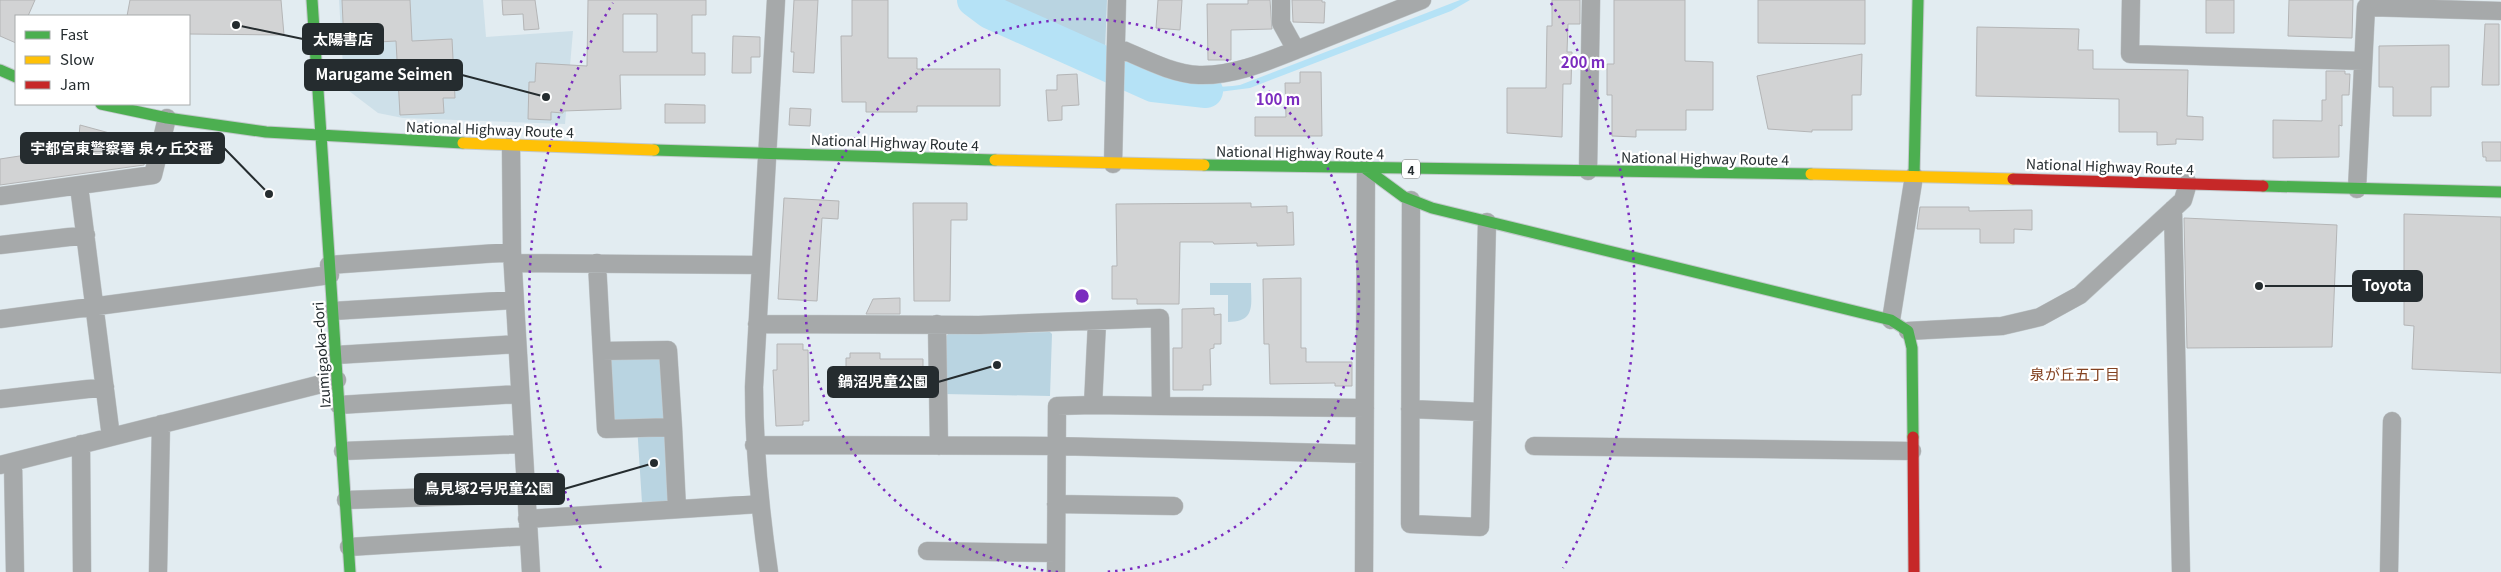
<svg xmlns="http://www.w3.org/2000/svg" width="2501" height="572" viewBox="0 0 2501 572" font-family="Georgia,'Noto Sans JP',serif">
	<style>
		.built { fill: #cee0e9 }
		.green { fill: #b9d4e1 }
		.water { fill: #b5e2f6 }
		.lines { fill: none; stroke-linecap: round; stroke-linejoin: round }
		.river { stroke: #b5e2f6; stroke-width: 34 }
		.building { fill: #d2d3d4; stroke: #b4b5b6; fill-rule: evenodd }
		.street-casing { stroke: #c2c9cc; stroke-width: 19 }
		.fast-casing { stroke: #c2c9cc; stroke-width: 13 }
		.slow-casing { stroke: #c2c9cc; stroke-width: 13 }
		.jam-casing { stroke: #c2c9cc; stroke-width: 13 }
		.street { stroke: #a6a9aa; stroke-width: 18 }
		.fast { stroke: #4caf50; stroke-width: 11 }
		.slow { stroke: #ffc107; stroke-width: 11 }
		.jam { stroke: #c62828; stroke-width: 11 }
		.ring { fill: none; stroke: #7b2cbf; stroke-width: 2.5; stroke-dasharray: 2.5 5 }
		.labels { text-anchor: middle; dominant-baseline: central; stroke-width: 4.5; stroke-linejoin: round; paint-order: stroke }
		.shield { fill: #fff; stroke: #666b6d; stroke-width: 1 }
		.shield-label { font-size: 12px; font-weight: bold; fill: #252c2f }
		.street-label { font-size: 14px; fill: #252c2f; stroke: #fff }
		.neighbourhood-label { font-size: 15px; fill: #834221; stroke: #fff }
		.centre { fill: #7b2cbf; stroke: #fff; stroke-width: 2.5 }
		.ring-label { font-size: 15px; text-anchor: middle; font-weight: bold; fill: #7b2cbf; stroke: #fff; stroke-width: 4.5; stroke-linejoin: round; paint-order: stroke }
		.leader { fill: none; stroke: #252c2f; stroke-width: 2 }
		.callout-dot { fill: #252c2f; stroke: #fff; stroke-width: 2 }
		.callout { fill: #252c2f; stroke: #252c2f; stroke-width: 2 }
		.callout-label { font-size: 15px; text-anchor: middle; font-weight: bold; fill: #fff }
	</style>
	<rect width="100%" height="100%" fill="#e2ecf1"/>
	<!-- built -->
	<path class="built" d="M339,0h144l3,37 87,-6 -8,93 -162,-6 -25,-5 -29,-22 -6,-24z"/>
	<!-- green -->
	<path class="green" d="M987,0h120l-2,52 -117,-52z
		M1210,283h41c0,22 5,39 -23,39v-27h-18z
		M1050,332l2,2 -2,62 -106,-2 -2,-53 6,-7z
		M664,354l8,147 -30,2 -5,-78 -27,1 -3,-70z"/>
	<!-- water -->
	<path class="water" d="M968,0h9l120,56 -2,6 -114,-51z
		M1460,0h10l-19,11 -201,77 -39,5 -23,-1 -20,-3 -29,-11 3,-4c33,12 62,16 98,11z"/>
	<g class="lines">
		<!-- river -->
		<path class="river" d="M974,0l16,12 163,73 53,6"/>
	</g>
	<!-- building -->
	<path class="building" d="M0,0h35l-7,16h-12v27l-16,-7z
		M130,0h151l3,35 -95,-1v-18h-62z
		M342,0h68l2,41 40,-2 3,59h-12l1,15 -44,2 -4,-74 -52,3z
		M502,0h33l4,29 -15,1 -1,-16 -20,1z
		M588,0h118v15h-14v38h13v22h-85l1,34 -58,2v2l-12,-1v8l-23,-1 1,-37h6l1,-19 51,3zM623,14h34v38h-34z
		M794,0h24l-4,73 -21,-1 1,-20h-3z
		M852,0h36v58h29v11h83v37h-83v6h-51v-10h-24l-1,-66h11z
		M1158,0h24l-2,30 -24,-2z
		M1248,0h22l2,29 -41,1v30h-23l-1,-56h41z
		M1292,0h30v2h3l-1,21 -31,-1z
		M1552,0h28v24h-12l-1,28h5l-1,32h-8l-1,53 -55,-4v-45h39l1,-62h5z
		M1614,0h71v61l28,1v48h-27v20h-50v7l-24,-1v-41h-5v-31h7z
		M1758,0h107v44l-107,-1z
		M2206,0h28v33h-28z
		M2289,0h64l-1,38 -64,-2z
		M2485,24h14v61h-17z
		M1977,27l102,2 -1,21h15v19l95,1 -1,46 16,1v23l-27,-1v5l-19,1v-13h-38v-33l-143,-3z
		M733,36l27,1v20h-9v16h-19z
		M2449,45v42h-18v29h-38v-29h-14v-41z
		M1862,54l-1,41h-9v35h-40v2l-44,-3 -11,-53z
		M2326,71h19v3h5l-1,21h-7v31l-3,-1v32l-66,1v-38l49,1v-21h4z
		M1300,72h21l1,64h-67v-19h31l-1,-34h15z
		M1077,74l2,31 -17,1v14l-14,1 -2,-31h11v-15z
		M665,104l40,1v18h-40z
		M790,108l21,1 -1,17 -21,-1z
		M80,125l70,19 -6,21 -144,20v-26l78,-12z
		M2482,142h19v19h-15v-4h-3z
		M784,198l55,3 -1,18 -16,-1 -5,83 -39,-2z
		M913,203h54v17h-16l-1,81h-36z
		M1251,203v4l36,-1v7l6,-1 1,33 -37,1v-3l-43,1 -1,-2h-33l-1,62h-42v-5h-25v-33h5l-1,-62z
		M1920,207h49v4l63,-1v20l-18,-1v14h-34v-14h-63z
		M2404,214l97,3v156l-89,-4 2,-43 -10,-1z
		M2184,218l153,7 -5,122 -145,1z
		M1301,278v70h5v14h46v24h-17v-3l-65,1 -1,-40h-5l-1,-65z
		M900,298v16h-34l7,-15z
		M1214,308v7l7,-1v30h-7v4l-4,1 1,36h-8v5h-30v-42h9v-39z
		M777,344h26v6h5l1,71h-6v4l-27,1 -3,-56h4z
		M850,353h30v6h43v26l-45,1v6l-18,1v-5h-14v-30h4z"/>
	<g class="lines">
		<defs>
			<path id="street" d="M1281,0v23l15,27 126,-50
				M2131,0l-1,54 233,7
				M1116,47c25,10 55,27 83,28 33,1 67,-13 97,-25
				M511,146l1,106 19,320
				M1113,164l4,-164
				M1588,171l3,-171
				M79,186l32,251
				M2357,189l9,-182 135,4
				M0,196l153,-21 14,-57
				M1411,200l-1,324 70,3 7,-305
				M2173,209l8,363
				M0,245l86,-10
				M513,263l248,2
				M597,263l9,166 67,-2 4,82
				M329,265l183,-13
				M333,311l181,-11
				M0,319l330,-44
				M1891,320l23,-144
				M757,324l222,1 181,-7 1,88 204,2
				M937,324l2,122
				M1908,331l94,-5 38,-9 40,-22 103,-95 5,-17
				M602,351l66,-1 5,77
				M336,355l181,-11
				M0,399l105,-12
				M339,405l180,-11
				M1093,405l68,1
				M1410,409l72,3
				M81,444l1,128
				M754,445l302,1 308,8
				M1534,446l378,5
				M343,451l179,-7
				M13,462l2,110
				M0,465l337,-85
				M346,500l179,-6
				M1056,504l118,2
				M527,519l232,-15
				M349,547l179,-11
				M927,551l129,2
				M158,572l3,-148
				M769,572c-9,-62 -15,-122 -15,-185l22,-387
				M1056,572l1,-166 36,-1 4,-83
				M1364,572l2,-403
				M2389,572l3,-151"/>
			<path id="fast" d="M312,0l38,572
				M0,70l16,7
				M101,104l66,14 99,14 197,11
				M654,150l341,10
				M1204,165l607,9
				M1366,169l38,28 28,11 459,112 17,11 4,17 1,89
				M1914,176l4,-176
				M2263,186l238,6"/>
			<path id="slow" d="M463,143l191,7
				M995,160l209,5
				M1811,174l202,5"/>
			<path id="jam" d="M2013,179l250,7
				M1913,437l1,135"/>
		</defs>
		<!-- street casing -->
		<use href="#street" class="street-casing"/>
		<!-- fast casing -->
		<use href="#fast" class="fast-casing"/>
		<!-- slow casing -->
		<use href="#slow" class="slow-casing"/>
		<!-- jam casing -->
		<use href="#jam" class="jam-casing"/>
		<!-- street -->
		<use href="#street" class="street"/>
		<!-- fast -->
		<use href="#fast" class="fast"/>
		<!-- slow -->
		<use href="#slow" class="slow"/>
		<!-- jam -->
		<use href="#jam" class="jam"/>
	</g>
	<!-- distance rings -->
	<g class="ring">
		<path d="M1058 572A277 277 0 1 1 1106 572"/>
		<path d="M601 568A553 553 0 0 1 613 3M1551 3A553 553 0 0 1 1563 568"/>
	</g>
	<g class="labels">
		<!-- shield labels -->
		<rect class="shield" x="1402" y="159.5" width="18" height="19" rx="4"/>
		<g class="shield-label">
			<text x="1411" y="169">4</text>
		</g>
		<!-- street labels -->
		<g class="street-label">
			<text transform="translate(490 129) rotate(2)">National Highway Route 4</text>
			<text transform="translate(895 142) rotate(2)">National Highway Route 4</text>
			<text transform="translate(1300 152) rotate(1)">National Highway Route 4</text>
			<text transform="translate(1705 158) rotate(1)">National Highway Route 4</text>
			<text transform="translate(2110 166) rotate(2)">National Highway Route 4</text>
			<text transform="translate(321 355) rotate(-94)">Izumigaoka-dori</text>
		</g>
		<!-- neighbourhood labels -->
		<g class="neighbourhood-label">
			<text x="2075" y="373">泉が丘五丁目</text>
		</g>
	</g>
	<circle cx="1082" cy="296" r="8" class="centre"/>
	<g class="ring-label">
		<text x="1583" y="68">200 m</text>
		<text x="1278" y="105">100 m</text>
	</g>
	<!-- callouts -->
	<path class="leader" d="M236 25L303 39M546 97L462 75M269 194L224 148M2259 286L2353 286M997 365L938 382M654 463L564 489"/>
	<g class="callout-dot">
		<circle cx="236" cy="25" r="5"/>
		<circle cx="546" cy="97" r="5"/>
		<circle cx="269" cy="194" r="5"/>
		<circle cx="2259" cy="286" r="5"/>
		<circle cx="997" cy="365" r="5"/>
		<circle cx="654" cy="463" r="5"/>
	</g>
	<g class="callout">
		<rect x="303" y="24" width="80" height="30" rx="5"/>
		<rect x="305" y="60" width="157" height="30" rx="5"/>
		<rect x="21" y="133" width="203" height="30" rx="5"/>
		<rect x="2353" y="271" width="69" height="30" rx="5"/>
		<rect x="828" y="367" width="110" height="30" rx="5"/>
		<rect x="415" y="474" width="149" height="30" rx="5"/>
	</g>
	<g class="callout-label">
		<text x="343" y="45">太陽書店</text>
		<text x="384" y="80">Marugame Seimen</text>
		<text x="122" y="154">宇都宮東警察署 泉ヶ丘交番</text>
		<text x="2387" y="291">Toyota</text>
		<text x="883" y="387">鍋沼児童公園</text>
		<text x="489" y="494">鳥見塚2号児童公園</text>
	</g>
	<!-- legend -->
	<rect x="15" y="15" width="175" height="90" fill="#ffffff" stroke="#a8abac"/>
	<rect x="25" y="31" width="25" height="8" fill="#4caf50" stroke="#a8abac"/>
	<text x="60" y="40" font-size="15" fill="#252c2f">Fast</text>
	<rect x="25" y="56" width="25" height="8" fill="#ffc107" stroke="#a8abac"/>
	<text x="60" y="65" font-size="15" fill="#252c2f">Slow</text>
	<rect x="25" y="81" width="25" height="8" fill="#c62828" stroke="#a8abac"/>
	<text x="60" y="90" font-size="15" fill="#252c2f">Jam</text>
</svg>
